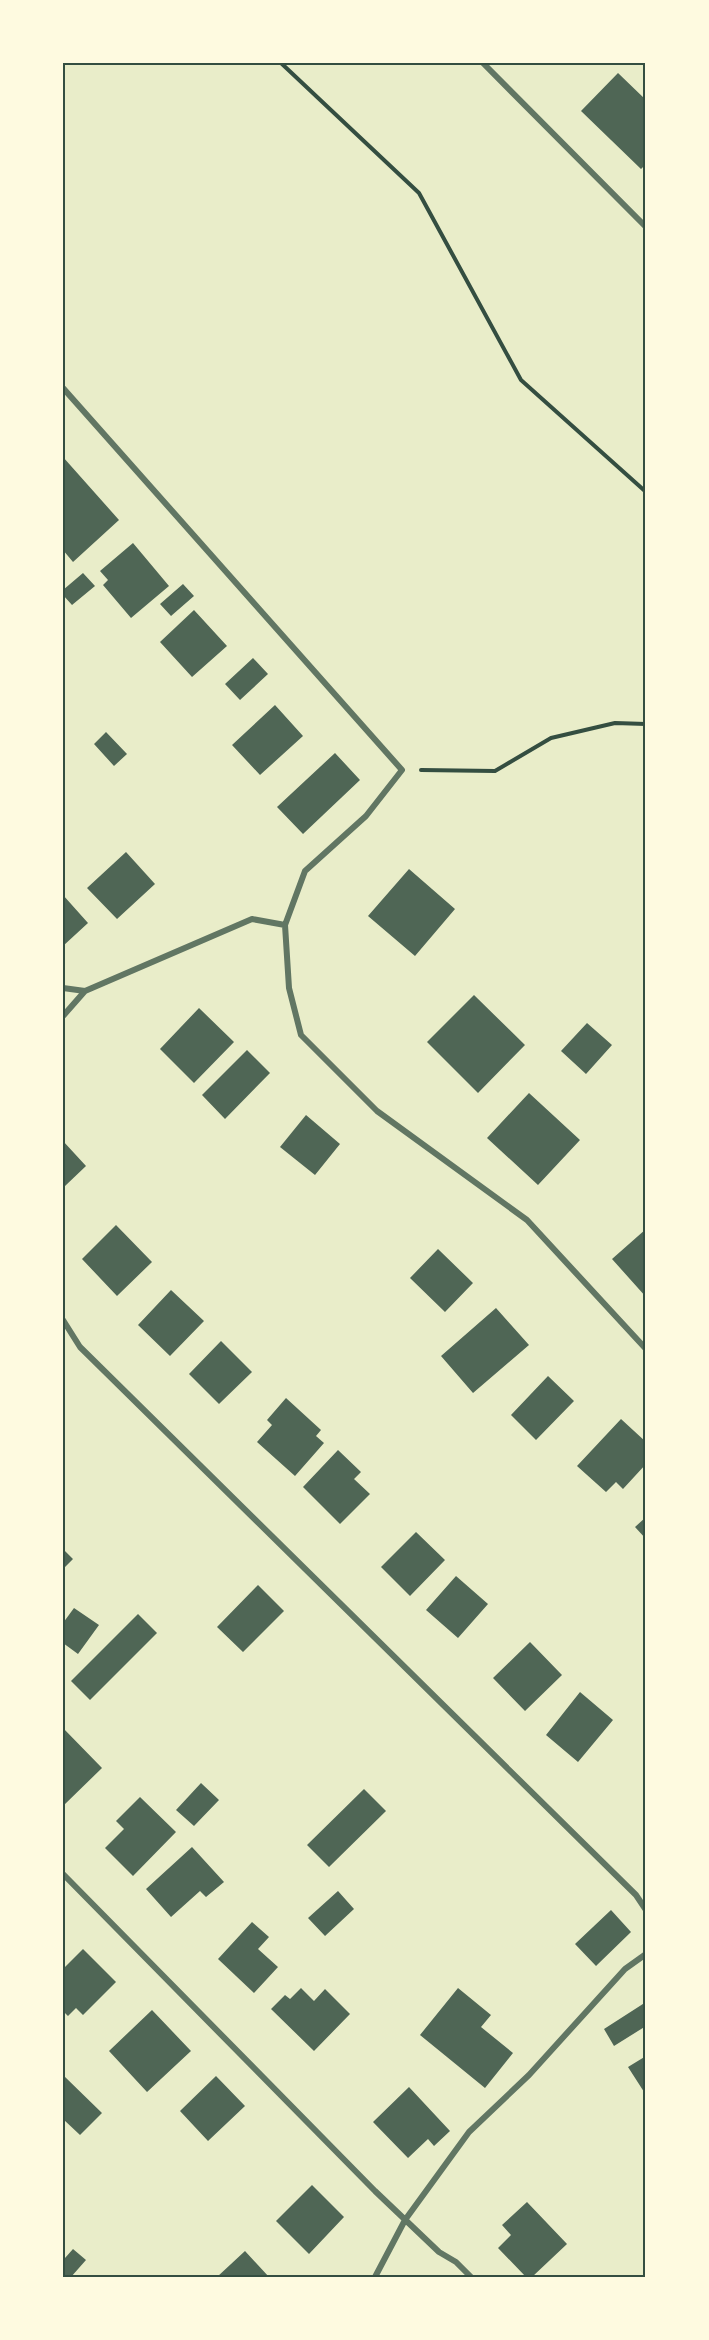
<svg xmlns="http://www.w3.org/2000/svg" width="709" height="2340" viewBox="0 0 709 2340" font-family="'Work Sans',sans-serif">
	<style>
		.building { fill: #4f6655 }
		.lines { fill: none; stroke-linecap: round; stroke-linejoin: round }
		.path { stroke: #344e41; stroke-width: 4 }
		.minor { stroke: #617663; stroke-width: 6 }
		.neatline { fill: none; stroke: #344e41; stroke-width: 2 }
	</style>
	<rect width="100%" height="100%" fill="#e9edc9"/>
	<!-- building -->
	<path class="building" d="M618,73l28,27v64l-5,5 -60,-58z
		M63,457l56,63 -46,42 -10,-12z
		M133,543l36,43 -38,32 -28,-33 5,-5 -8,-9z
		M83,573l12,13 -23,19 -9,-10v-5z
		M183,584l11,12 -23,20 -11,-12z
		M194,610l33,36 -35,31 -32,-35z
		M253,658l15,16 -28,26 -15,-16z
		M275,705l28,31 -43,39 -28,-30z
		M106,732l21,22 -13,12 -20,-22z
		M335,753l25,27 -57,54 -26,-27z
		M126,852l29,32 -38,35 -30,-31z
		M409,869l46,40 -40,47 -47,-40z
		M63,895l25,28 -25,23z
		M474,995l51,50 -47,48 -51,-51z
		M199,1008l35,34 -40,41 -34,-34z
		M587,1023l25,22 -26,29 -25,-23z
		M247,1050l23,23 -45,46 -23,-24z
		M529,1093l51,47 -42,45 -51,-47z
		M306,1115l34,29 -25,31 -35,-28z
		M63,1141l23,25 -21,20 -2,-1z
		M116,1225l36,37 -35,34 -35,-37z
		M646,1229v68l-34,-38z
		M438,1249l35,34 -28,29 -35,-34z
		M171,1290l33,31 -34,35 -32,-31z
		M496,1308l33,37 -56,48 -32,-37z
		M221,1341l31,31 -33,32 -30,-30z
		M548,1376l26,25 -38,39 -25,-25z
		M286,1398l35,32 -5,6 8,7 -29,33 -38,-34 15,-17 -5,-5z
		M621,1419l25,23v22l-23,25 -7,-7 -10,10 -29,-26z
		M338,1450l23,22 -7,7 16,15 -30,30 -37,-37z
		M646,1517v22l-11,-12z
		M416,1532l29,28 -35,36 -29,-29z
		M63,1549l10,10 -10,10z
		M456,1576l32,28 -30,34 -32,-28z
		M258,1585l26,26 -41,41 -26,-25z
		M74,1608l25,17 -21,29 -15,-11v-20z
		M138,1614l19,19 -67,67 -19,-19z
		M530,1642l32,33 -37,36 -32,-33z
		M580,1692l33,28 -35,42 -32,-27z
		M63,1728l39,40 -39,38z
		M201,1783l18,17 -25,26 -18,-16z
		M364,1789l22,22 -57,56 -22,-22z
		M140,1797l36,35 -43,44 -28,-28 19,-19 -8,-8z
		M192,1847l32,35 -18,15 -6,-6 -29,26 -25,-28z
		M338,1891l16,18 -29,27 -17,-18z
		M611,1910l20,22 -35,34 -21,-22z
		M252,1922l17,15 -11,12 20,18 -24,26 -36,-34z
		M83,1949l33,33 -33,33 -7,-7 -8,8 -5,-5v-42z
		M301,1988l13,13 11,-12 25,25 -36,37 -43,-42 14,-14 5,4z
		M458,1988l33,27 -10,12 32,26 -28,35 -65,-53z
		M646,2002v24l-32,20 -10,-17z
		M152,2010l39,41 -44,41 -38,-41z
		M646,2056v39l-18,-28z
		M63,2075l39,38 -22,22 -17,-16z
		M216,2076l29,30 -37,35 -28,-30z
		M409,2087l41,44 -16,15 -6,-7 -20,19 -35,-36z
		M312,2185l32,32 -35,37 -33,-33z
		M527,2202l40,42 -35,33h-6l-28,-29 13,-13 -9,-10z
		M73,2249l13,11 -15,17h-8v-20l2,1z
		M245,2251l24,26h-52z"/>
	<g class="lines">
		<!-- path -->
		<path class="path" d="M281,63l138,130 102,187 125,112
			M421,770l74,1 56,-33 64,-15 31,1"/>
		<!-- minor -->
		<path class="minor" d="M483,63l163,164
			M63,388l339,382 -36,46 -61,55 -20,54 4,63 12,47 76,76 150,109 119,129
			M63,988l22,3 -22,25
			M85,991l167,-72 33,6
			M63,1320l17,27 556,548 10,15
			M63,1874l312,317 64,61 17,10 15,15
			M375,2277l30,-57 64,-88 60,-57 96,-106 21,-15"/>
	</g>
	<!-- border -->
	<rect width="709" height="2340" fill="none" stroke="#fefae0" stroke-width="129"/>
	<rect x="64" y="64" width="580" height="2212" class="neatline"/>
</svg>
